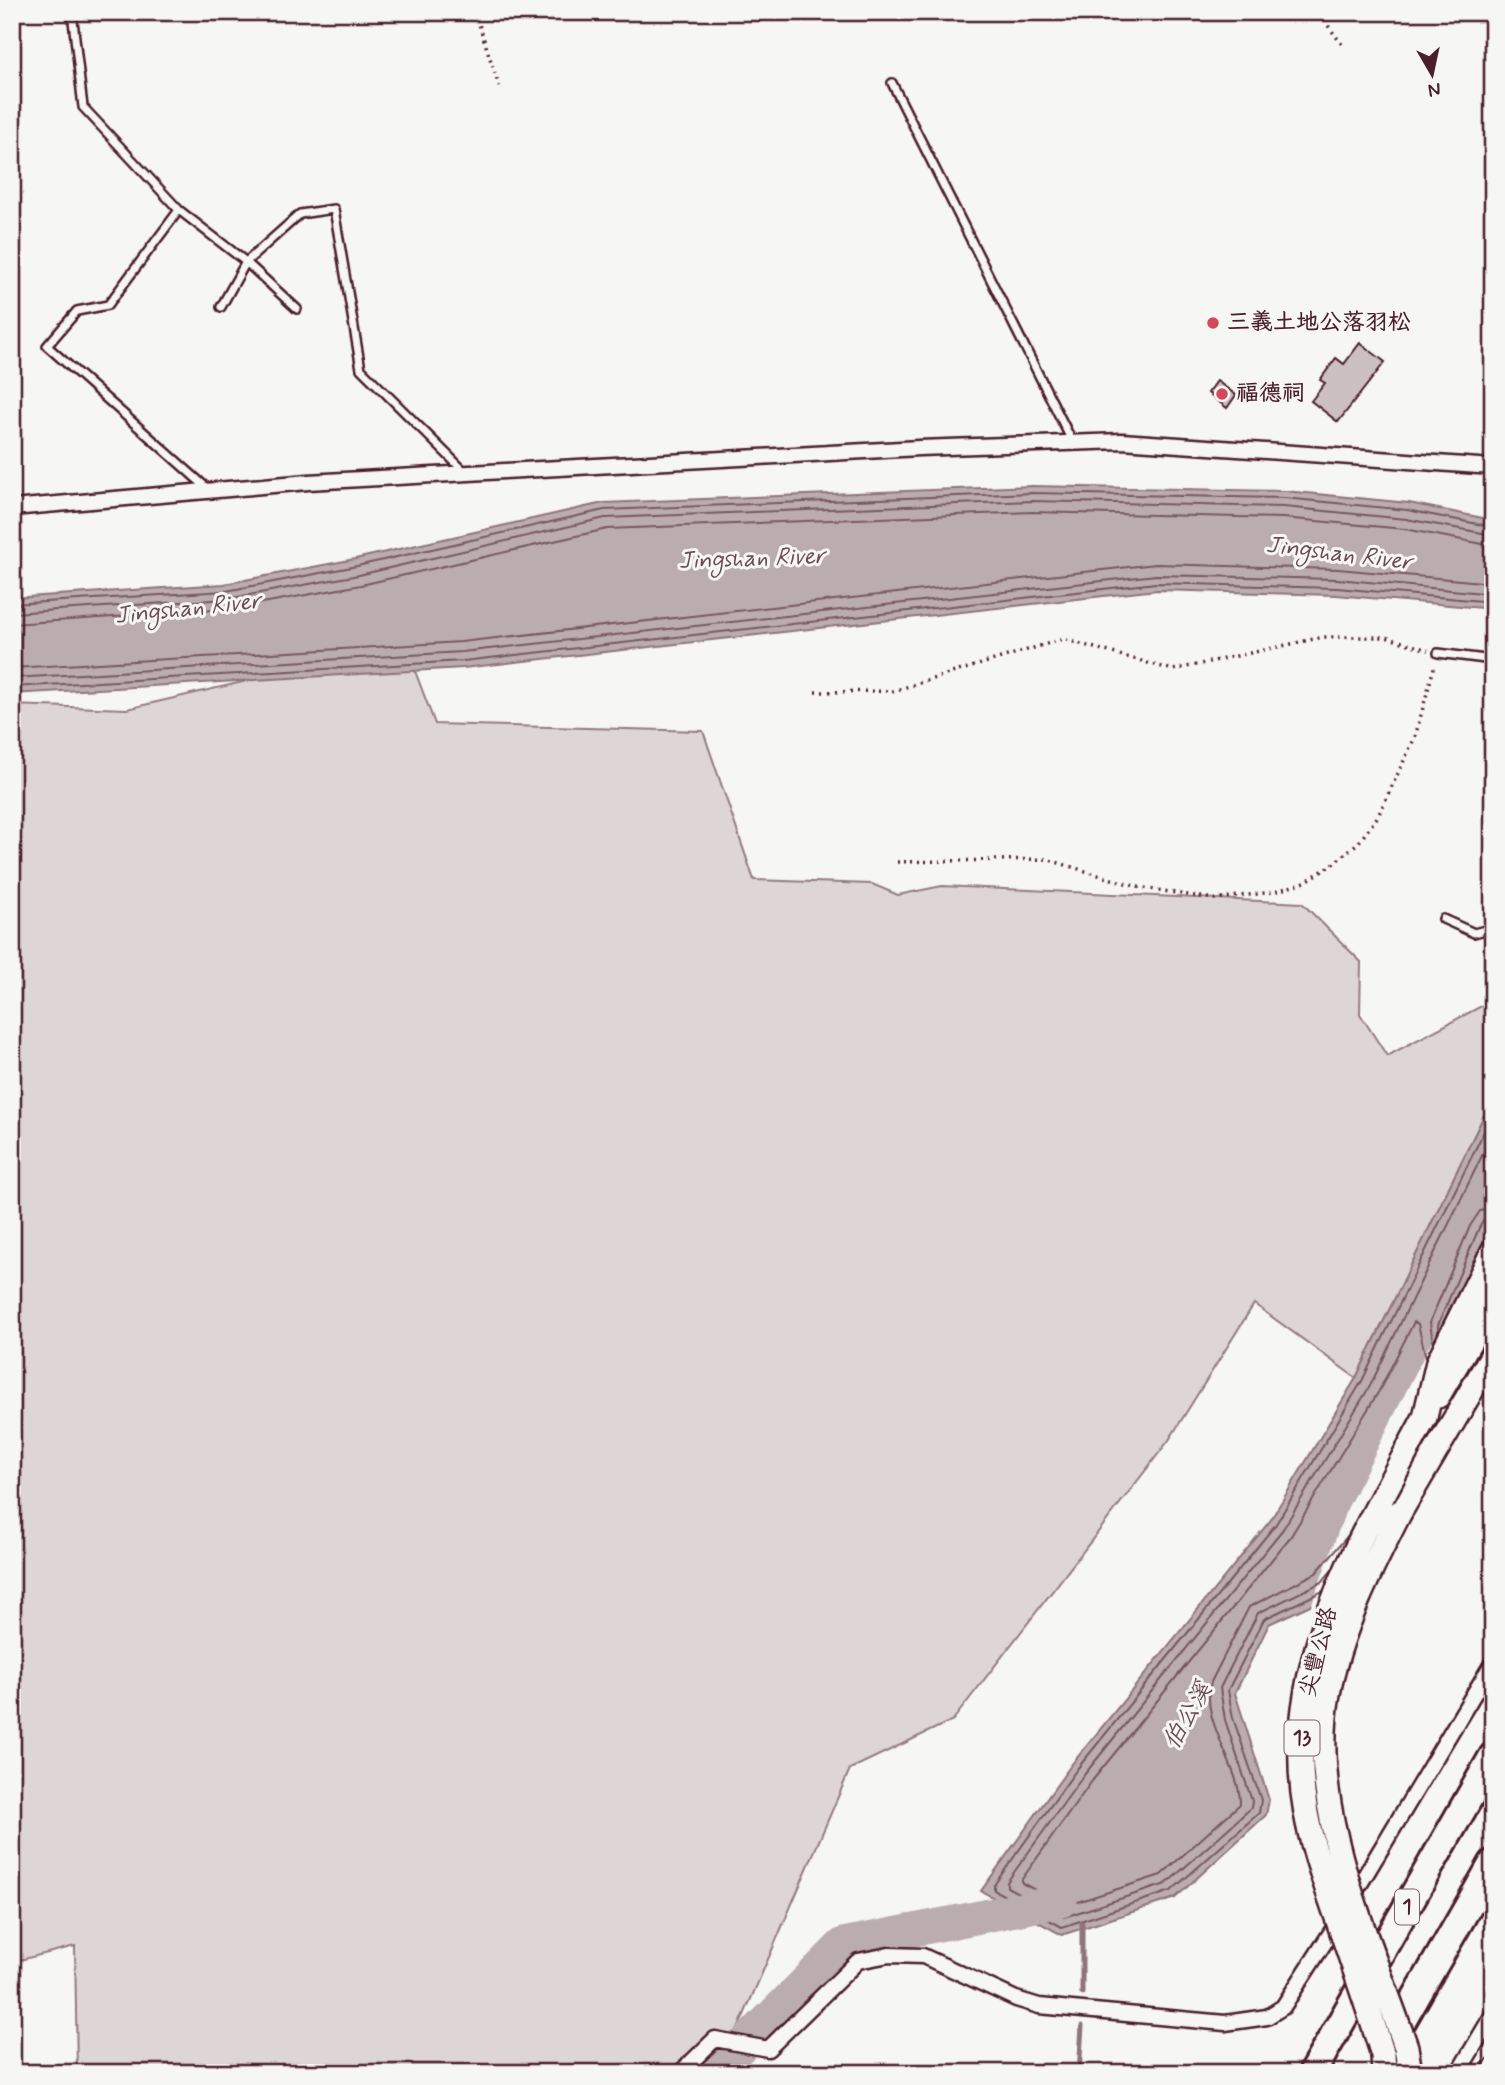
<svg xmlns="http://www.w3.org/2000/svg" width="1505" height="2085" viewBox="0 0 1505 2085" font-family="Mynerve,'LXGW WenKai TC',sans-serif">
	<style>
		.green { fill: #ddd6d5; stroke: #947a80; stroke-width: 2 }
		.water { fill: #bbadae; stroke: #8e747a; stroke-width: 2 }
		.pier { fill: #f6f6f2 }
		.lines { fill: none; stroke-linecap: round; stroke-linejoin: round }
		.shore { stroke: #77585f; stroke-width: 2 }
		.stream { stroke: #8e747a; stroke-width: 5 }
		.river { stroke: #bbadae; stroke-width: 33 }
		.building { fill: #ccc1c0; stroke: #4a1f2b; stroke-width: 2 }
		.lane-casing { stroke: #4a1f2b; stroke-width: 12 }
		.street-casing { stroke: #4a1f2b; stroke-width: 19 }
		.primary-casing { stroke: #4a1f2b; stroke-width: 28 }
		.highway-casing { stroke: #4a1f2b; stroke-width: 32 }
		.path { stroke: #4a1f2b; stroke-width: 3.5; stroke-dasharray: 2 5; stroke-linecap: butt }
		.lane { stroke: #f6f6f2; stroke-width: 7 }
		.street { stroke: #f6f6f2; stroke-width: 14 }
		.primary { stroke: #f6f6f2; stroke-width: 23 }
		.highway { stroke: #f6f6f2; stroke-width: 26 }
		.primary-bridge-casing { stroke: #4a1f2b; stroke-width: 28; stroke-linecap: butt }
		.primary-bridge { stroke: #f6f6f2; stroke-width: 23 }
		.poi-dot { fill: #d1495b; stroke: #f6f6f2; stroke-width: 2.5 }
		.labels { text-anchor: middle; dominant-baseline: central; stroke-width: 6; stroke-linejoin: round; paint-order: stroke }
		.shield { fill: #f6f6f2; stroke: #7e6067; stroke-width: 2 }
		.shield-label { font-size: 21px; font-weight: bold; fill: #4a1f2b }
		.poi-label { font-size: 23px; font-weight: bold; fill: #4a1f2b; stroke: #f6f6f2; text-anchor: start }
		.street-label { font-size: 23px; fill: #4a1f2b; stroke: #f6f6f2 }
		.water-label { font-size: 24px; font-style: italic; fill: #6c4a52; stroke: #f6f6f2 }
	</style>
	<rect width="100%" height="100%" fill="#f6f6f2"/>
	<filter id="ink" filterUnits="userSpaceOnUse"><feTurbulence type="fractalNoise" baseFrequency=".0143" numOctaves="2"/><feDisplacementMap in="SourceGraphic" scale="14" xChannelSelector="R" yChannelSelector="G"/><feConvolveMatrix kernelMatrix="1 2 1 2 8 2 1 2 1" color-interpolation-filters="sRGB"/></filter>
	<g filter="url(#ink)">
		<!-- green -->
		<path class="green" d="M393,647l22,24 20,53 268,7 51,149 118,4 26,11 44,-9 360,17 59,59 -1,52 27,42 106,-56v97l-137,281 -102,-74 -85,136 -216,280 -103,49 -131,304h-642l-2,-127 -63,16v-1257l115,4z"/>
		<!-- water -->
		<path class="water" d="M1032,486l253,5 124,12 84,17v89l-157,-14 -179,-5 -694,78 -451,26v-96l212,-14 131,-25 248,-56z
			M1493,1097v121l-161,377 -63,29 -34,69 34,107 -3,15 -91,83 -113,37 -81,-44 90,-126 199,-244 86,-143z"/>
		<!-- pier -->
		<path class="pier" d="M1467,1283v81l-72,160 -60,73 -25,12 35,-96 84,-167z"/>
		<g class="lines">
			<!-- shore -->
			<path class="shore" d="M12,604l214,-13 131,-25 247,-56 428,-17 252,5 123,12 86,17
				M12,613l215,-14 132,-24 246,-57 427,-17 252,6 122,12 87,16
				M12,624l217,-15 132,-24 246,-56 425,-17 251,6 122,11 88,17
				M12,668l449,-26 695,-78 182,5 155,14
				M12,678l450,-26 694,-77 181,4 156,15
				M12,687l451,-26 693,-78 181,5 156,14
				M1438,1332v-7l41,-97 6,-10 8,-2
				M1433,1343l-3,-21 40,-96 10,-15 13,-4
				M1350,1533l-34,40 -67,34 -38,75c-12,38 30,85 29,122l-79,71 -96,31 -43,-23v-4l70,-98 199,-245 88,-145 35,-69 4,2 8,34
				M1332,1570l-10,12 -64,31 -38,75 5,32 27,81 -1,7 -85,76 -102,33 -57,-30v-5l77,-107 199,-246 87,-143 123,-253
				M1323,1591l-59,28 -36,71 5,28 28,82 -2,13 -88,78 -109,36 -68,-37v-5l83,-116 199,-245 86,-143 131,-268"/>
			<!-- stream -->
			<path class="stream" d="M1082,1923v70
				M1079,2073l3,-47"/>
			<!-- river -->
			<path class="river" d="M715,2073l128,-129 218,-43"/>
		</g>
		<!-- building -->
		<path class="building" d="M1360,343l25,19 -47,60 -27,-21 14,-18 -5,-3 16,-22 8,6z
			M1217,381l19,14 -9,13 -19,-15z"/>
		<g class="lines">
			<defs>
				<path id="lane" d="M72,12l11,95 96,103 67,52 51,47
					M892,83l181,360
					M179,210l-71,95 -31,6 -30,35 161,143
					M221,307l25,-45 54,-48 34,-5 27,160 103,102
					M1438,653l55,7
					M1443,919l31,14 19,-5"/>
				<path id="street" d="M12,508l296,-26 611,-34 203,-7 371,26
					M1351,1899l142,-237
					M680,2073l35,-34 53,10 90,-88 31,-6 34,1 93,43 23,7 186,17 42,-6 16,-10 58,-90
					M1458,2073l35,-59
					M1489,2073l4,-8"/>
				<path id="primary" d="M1438,1396l55,-94
					M1425,1417l13,-55 55,-111
					M1400,1512l93,-158"/>
				<path id="highway" d="M1389,2044l104,-181
					M1312,2073l181,-317"/>
			</defs>
			<!-- lane casing -->
			<use href="#lane" class="lane-casing"/>
			<!-- street casing -->
			<use href="#street" class="street-casing"/>
			<!-- primary casing -->
			<use href="#primary" class="primary-casing"/>
			<!-- highway casing -->
			<use href="#highway" class="highway-casing"/>
			<!-- path -->
			<path class="path" d="M475,12l25,77
				M1325,12l4,15 15,20
				M815,692l78,-1 170,-52 110,31 150,-33h63l42,13
				M897,862l149,-3 92,28 76,12 60,-7 31,-10 28,-18 26,-22 19,-26 37,-79 20,-73"/>
			<!-- lane -->
			<use href="#lane" class="lane"/>
			<!-- street -->
			<use href="#street" class="street"/>
			<!-- primary -->
			<use href="#primary" class="primary"/>
			<!-- highway -->
			<use href="#highway" class="highway"/>
			<defs>
				<path id="primary-bridge" d="M1400,1512c-29,57 -60,118 -72,182 -21,117 41,245 78,353l4,26
					M1384,2073l-1,-18c-15,-47 -31,-94 -47,-140 -11,-33 -24,-68 -30,-102 -27,-146 54,-273 119,-396"/>
			</defs>
			<!-- primary-bridge casing -->
			<use href="#primary-bridge" class="primary-bridge-casing"/>
			<!-- primary-bridge -->
			<use href="#primary-bridge" class="primary-bridge"/>
		</g>
	</g>
	<!-- markers -->
	<g class="poi-dot">
		<circle cx="1213" cy="323" r="7"/>
		<circle cx="1222" cy="394" r="7"/>
	</g>
	<g class="labels">
		<!-- shield labels -->
		<g class="shield">
			<rect x="1284.5" y="1720.5" width="35" height="35" rx="5"/>
			<rect x="1395" y="1889.5" width="24" height="35" rx="5"/>
		</g>
		<g class="shield-label">
			<text x="1302" y="1738">13</text>
			<text x="1407" y="1907">1</text>
		</g>
		<!-- poi labels -->
		<g class="poi-label">
			<text x="1227" y="323">三義土地公落羽松</text>
			<text x="1236" y="394">福德祠</text>
		</g>
		<!-- street labels -->
		<g class="street-label">
			<text transform="translate(1319 1652) rotate(-76)">尖豐公路</text>
		</g>
		<!-- water labels -->
		<g class="water-label">
			<text transform="translate(1339 554) rotate(7)">Jingshan River</text>
			<text transform="translate(752 559) rotate(-2)">Jingshan River</text>
			<text transform="translate(188 609) rotate(-6)">Jingshan River</text>
			<text transform="translate(1188 1716) rotate(-60)">伯公溪</text>
		</g>
	</g>
	<!-- margin -->
	<rect width="1505" height="2085" fill="none" stroke="#f6f6f2" stroke-width="42"/>
	<rect x="21" y="21" width="1463" height="2043" fill="none" stroke="#4a1f2b" stroke-width="2.5" filter="url(#ink)"/>
	<!-- north arrow -->
	<g transform="translate(1432 74) rotate(171)" stroke="#f6f6f2" stroke-width="5" paint-order="stroke">
	<path d="M0-5L12 26L0 18L-12 26Z" fill="#4a1f2b"/>
	<text y="-10" font-size="19" font-weight="bold" text-anchor="middle" fill="#4a1f2b">N</text>
	</g>
</svg>
